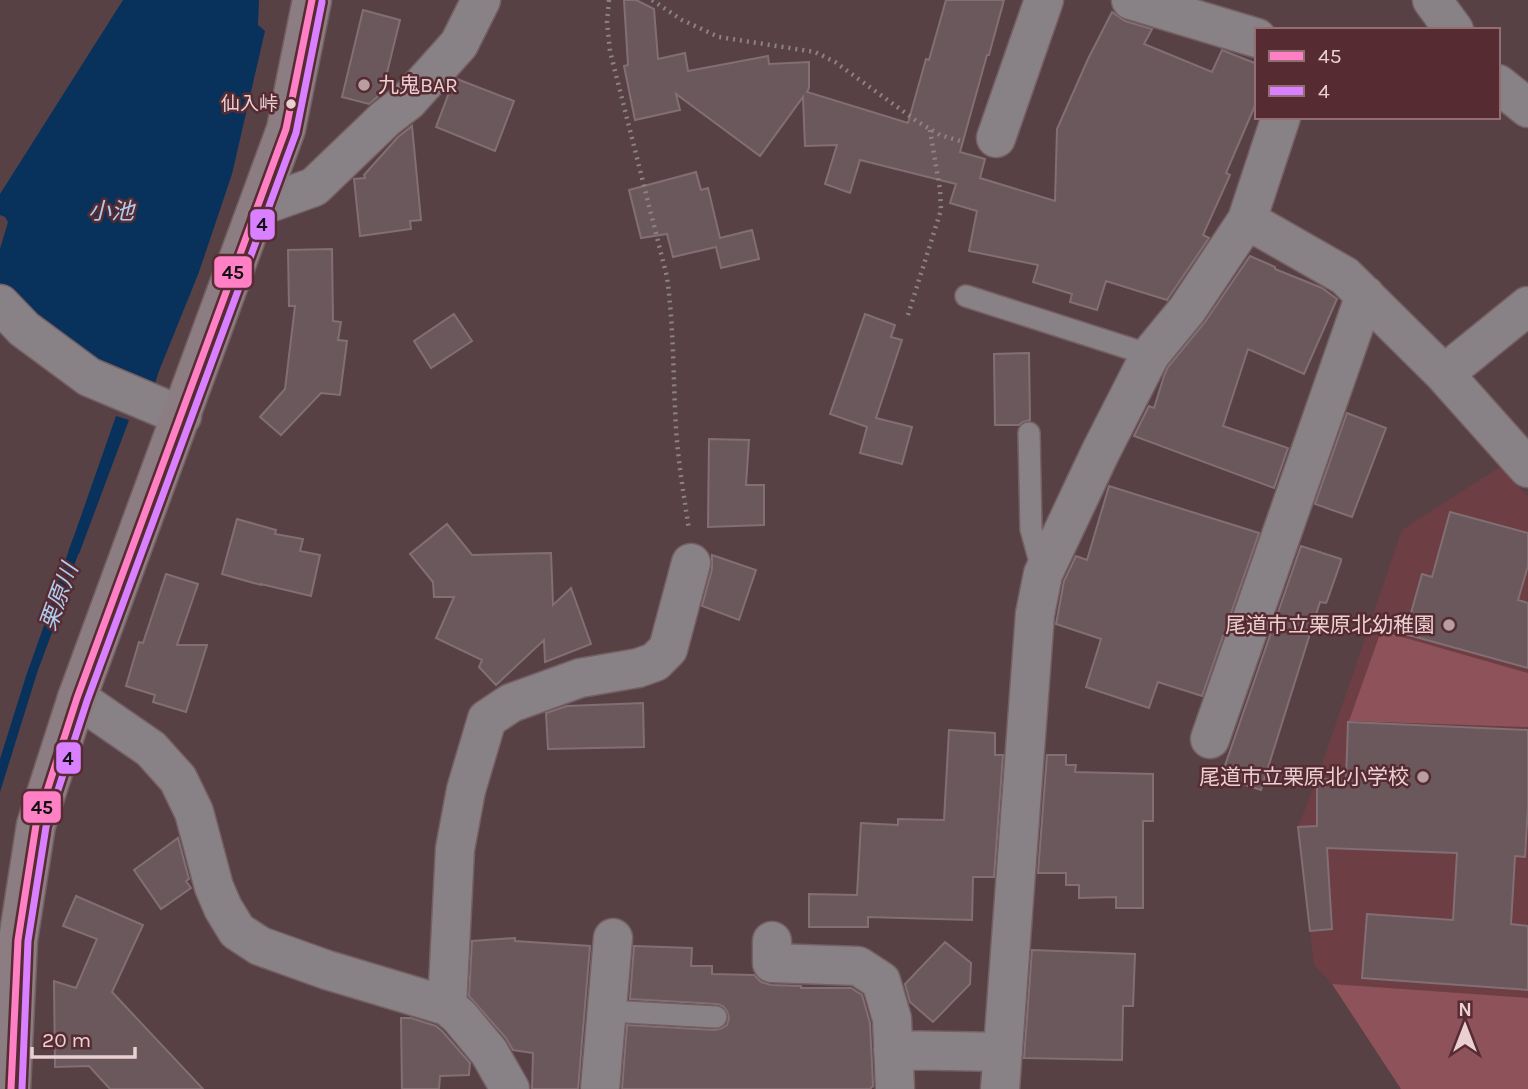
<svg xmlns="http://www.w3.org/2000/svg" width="1528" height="1089" viewBox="0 0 1528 1089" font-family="Karla,'Noto Sans JP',sans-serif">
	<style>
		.built { fill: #6d3e43 }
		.green { fill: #8e525a }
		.water { fill: #08325c }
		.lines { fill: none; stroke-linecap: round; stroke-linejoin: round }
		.stream { stroke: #08325c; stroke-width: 10 }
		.building { fill: #6a585c; stroke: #826f74; stroke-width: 2 }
		.lane-casing { stroke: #745f62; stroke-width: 24 }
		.street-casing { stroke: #745f62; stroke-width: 41 }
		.highway-casing { stroke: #745f62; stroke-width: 41 }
		.path { stroke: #8b8285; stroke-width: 4.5; stroke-dasharray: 2 5; stroke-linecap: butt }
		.lane { stroke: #888287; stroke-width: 21 }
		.street { stroke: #888287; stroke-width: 38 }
		.highway { stroke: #8b7d82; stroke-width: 38 }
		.bus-1-casing { stroke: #562c32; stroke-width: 12 }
		.bus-2-casing { stroke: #562c32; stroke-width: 12 }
		.bus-1 { stroke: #ff80c5; stroke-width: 7 }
		.bus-2 { stroke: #d880ff; stroke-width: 7 }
		.poi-dot { fill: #b89ea0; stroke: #562c32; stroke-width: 2.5 }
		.bus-dot { fill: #ebd0d2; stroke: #562c32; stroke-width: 2.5 }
		.labels { text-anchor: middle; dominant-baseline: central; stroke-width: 5; stroke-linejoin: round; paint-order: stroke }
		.bus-label { font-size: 19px; fill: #ebd0d2; stroke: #562c32; text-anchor: end }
		.poi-label { font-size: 21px; fill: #ebd0d2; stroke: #562c32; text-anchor: end }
		.water-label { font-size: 23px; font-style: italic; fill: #aecdf1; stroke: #562c32 }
		.line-badge { stroke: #562c32; stroke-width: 2.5 }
		.pale-badge-label { font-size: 19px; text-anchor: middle; font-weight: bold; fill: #111 }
	</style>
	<rect width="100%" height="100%" fill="#584144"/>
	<!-- built -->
	<path class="built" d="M1500,467l28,29v593h-127l-69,-105 -18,-19 -16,-138 19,-48 85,-249z"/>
	<!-- green -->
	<path class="green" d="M1381,631l147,42v54l-179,-6z
		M1332,984l196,14v91h-127z"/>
	<!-- water -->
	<path class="water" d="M123,0h136l-1,25 7,6 -33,143 -33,98 -40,99 -6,19 -35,-15 -118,-86v-40l8,-27 -3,-5 -5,-2v-21z
		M116,416l13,4 -50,134 -11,-1z
		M57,589l9,6 -28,75 -38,122v-33l26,-83z"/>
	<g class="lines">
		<!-- stream -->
		<path class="stream" d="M56,603l21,-61"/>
	</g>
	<!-- building -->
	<path class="building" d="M624,0h12l18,9 4,50 27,-6 3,18 80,-15 1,8 40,-2v26l-2,4 101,31 18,-64 3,1 17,-60h58l-15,55h-2l-27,97 25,7 -5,19 75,23 2,-72 31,-70 24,-47 13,9 27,8 -8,15 68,28 10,-22 35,14v37l-31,72 4,2 -27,60 6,3 -40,59 -2,3 -61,-19 -9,29 -27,-8 2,-8 -39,-12 5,-17 -69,-14 8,-40 -27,-8 6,-19 -96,-24 -10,33 -25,-9 12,-39 -32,1 -2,-49 -43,59 -84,-62 4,16 -45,10 -11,-54 4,-1z
		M363,10l37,10 -18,73 -13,11 -27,-7z
		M457,79l57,22 -19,50 -59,-24 16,-42z
		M412,126l9,94 -11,1 1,8 -51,7 -6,-57 11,-1 -1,-3 34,-38z
		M696,172l5,18 7,-2 12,50 32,-8 7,29 -38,9 -5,-21 -43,10 -6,-23 -26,4 -12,-48z
		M332,249l1,72 8,1 -3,18 9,1 -7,54 -19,-2 -40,42 -21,-18 25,-28 10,-83h-6l-1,-56z
		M1250,256l25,11v2l47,19 15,11 -33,75 -56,-25 -25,77 65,22 -14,40 -140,-52 15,-30 5,2 10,-32 4,-9 37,-45z
		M454,314l18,27 -41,27 -17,-27z
		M865,314l30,11 -4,12 11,3 -26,78 36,9 -10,37 -42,-11 7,-26 -37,-13z
		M1029,353l1,67 -7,2 -4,3h-24l-1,-71z
		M1347,413l39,15 -34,89 -37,-13z
		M709,439l40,1 -3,45h18v40l-56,2z
		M1109,486l150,47 -57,163 -44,-14 -9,26 -63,-21 15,-48 -45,-15 8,-43 12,-25 11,4z
		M1450,512l78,21v33l-10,34 10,3v65l-123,-34 17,-60 10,3z
		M237,519l39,11 -1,4 28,5 -3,12 20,4 -9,41 -50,-12v1l-39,-11z
		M447,524l25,31 79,-2 2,52 18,-17 20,56 -46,18 -1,-22 -48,45 -17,-18 3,-7 -46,-22 18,-41h-20l-1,-15 -23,-28z
		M1301,546l40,13v2l-14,40 -1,2 -6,-1 -59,188 -40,-13z
		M712,555l44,15 -17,50 -37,-14 10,-37z
		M166,574l32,10 -21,61h30l-21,67 -33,-10 2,-7 -29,-9 13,-44 4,1z
		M643,703l1,44 -96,2 -2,-36 21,-7z
		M1348,722l180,8v76l-3,51 -10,-1 -4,68 17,2v64l-166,-12 5,-64 86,6 4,-67 -130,-5 5,81 -22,2 -12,-104 19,-1v-47h29z
		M949,730l46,3v22h8l-9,122h-21l-1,43 -104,-3v10h-59v-33l48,1 4,-72 37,2v-6l46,1z
		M1047,755h19v10h10l-1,7 78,2v47h-10v87h-27v-11l-37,1v-13h-13v-12h-28z
		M178,838l11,41 -3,2 5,7 -30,21 -27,-39z
		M76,896l67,29 -31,67 91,97h-93l-21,-23 -34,1 -1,-86 22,7 21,-49 -34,-13z
		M515,938v3l75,5 -12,143h-46l1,-36 -20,-3 -7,-12 -37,-42 3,-55z
		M945,942l26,21 -1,21 -37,38 -23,-20 -5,-18z
		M634,946l58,2 -1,18h21v8l42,1 7,7 10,3 30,1v2h50l11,7 8,28 3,63 -3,3h-248l5,-64 88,5 7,-2 5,-3 2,-7 -2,-7 -4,-5 -6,-2 -87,-5z
		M1032,950l103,4 -2,52h-10l-1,54 -98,-2z
		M401,1018h10l25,8 7,6 27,31 -1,12 -29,1 -1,13h-37z"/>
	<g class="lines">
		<defs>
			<path id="lane" d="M966,296l184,59
				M1029,433l2,96 12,44
				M607,1011l109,6"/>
			<path id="street" d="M1131,0l126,38
				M1432,0l22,30
				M1498,84l30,24
				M996,138l48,-138
				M258,207l56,-20 72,-69 22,-17 51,-57 22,-44
				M1247,220l98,56 99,98 84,94
				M0,304l24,25 65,48 93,39
				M1444,374l84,-68
				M77,698l74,51 27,30 16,33 20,75 9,21 14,23 23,15 67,24 120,36 12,10 30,36 21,37
				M1210,739l155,-444
				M772,941v22l86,3 23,15 11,38 3,69
				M447,1006l8,-157 11,-59 21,-71 24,-16 69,-25 58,-10 17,-6 13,-13 23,-86
				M893,1050l110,2
				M600,1089l13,-151
				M1000,1089l35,-475 8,-40 57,-121 50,-98 37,-45 60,-90 34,-103"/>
			<path id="highway" d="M11,1089l7,-149 18,-115 41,-127 209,-569 26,-129"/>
		</defs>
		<!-- lane casing -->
		<use href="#lane" class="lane-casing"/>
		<!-- street casing -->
		<use href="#street" class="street-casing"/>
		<!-- highway casing -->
		<use href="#highway" class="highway-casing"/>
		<!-- path -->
		<path class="path" d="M609,0l-2,22 3,29 57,226c7,51 6,101 9,151 2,34 8,68 13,102
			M652,0l30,20 37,17 96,15 20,10 83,60 22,13 20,6
			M908,315l33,-105 -1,-20 -10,-60"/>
		<!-- lane -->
		<use href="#lane" class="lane"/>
		<!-- street -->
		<use href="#street" class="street"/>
		<!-- highway -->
		<use href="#highway" class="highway"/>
		<defs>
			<path id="bus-1" d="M11,1089l7,-149 18,-115 41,-127 209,-569 26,-129"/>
			<path id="bus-2" d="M22,1089l6,-148 18,-114 41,-126 209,-568 26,-131"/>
		</defs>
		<!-- bus-1 casing -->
		<use href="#bus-1" class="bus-1-casing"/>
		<!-- bus-2 casing -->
		<use href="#bus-2" class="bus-2-casing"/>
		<!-- bus-1 -->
		<use href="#bus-1" class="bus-1"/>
		<!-- bus-2 -->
		<use href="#bus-2" class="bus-2"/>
	</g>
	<!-- markers -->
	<g class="poi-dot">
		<circle cx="364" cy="85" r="7"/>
		<circle cx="1449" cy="625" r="7"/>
		<circle cx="1423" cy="777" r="7"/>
	</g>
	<circle class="bus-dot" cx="291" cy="104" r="6"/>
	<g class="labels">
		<!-- bus labels -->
		<g class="bus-label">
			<text x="278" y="104">仙入峠</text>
		</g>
		<!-- poi labels -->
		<g class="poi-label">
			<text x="378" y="85" text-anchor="start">九鬼BAR</text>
			<text x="1435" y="625">尾道市立栗原北幼稚園</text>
			<text x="1409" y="777">尾道市立栗原北小学校</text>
		</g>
		<!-- water labels -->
		<g class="water-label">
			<text x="111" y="211">小池</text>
			<text transform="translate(59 597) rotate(-70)">栗原川</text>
		</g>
	</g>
	<g class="line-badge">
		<rect x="249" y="208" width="27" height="33" rx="7" fill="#d880ff"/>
		<rect x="213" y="255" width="40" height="34" rx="7" fill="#ff80c5"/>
		<rect x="55" y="741" width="27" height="34" rx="7" fill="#d880ff"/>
		<rect x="22" y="790" width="40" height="34" rx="7" fill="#ff80c5"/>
	</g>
	<g class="pale-badge-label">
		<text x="262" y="231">4</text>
		<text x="233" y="279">45</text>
		<text x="68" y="765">4</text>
		<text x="42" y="814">45</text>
	</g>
	<!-- legend -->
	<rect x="1255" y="28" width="245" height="91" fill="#562c32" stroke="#926e72" stroke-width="2"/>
	<rect x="1269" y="51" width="35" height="10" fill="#ff80c5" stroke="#926e72" stroke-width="2"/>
	<text x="1318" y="63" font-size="21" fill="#ebd0d2">45</text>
	<rect x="1269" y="86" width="35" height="10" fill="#d880ff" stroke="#926e72" stroke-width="2"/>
	<text x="1318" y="98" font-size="21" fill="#ebd0d2">4</text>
	<!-- north arrow -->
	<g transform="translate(1465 1026)" stroke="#562c32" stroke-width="5" paint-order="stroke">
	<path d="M0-5L12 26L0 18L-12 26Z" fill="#ebd0d2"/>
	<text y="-10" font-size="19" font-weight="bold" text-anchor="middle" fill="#ebd0d2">N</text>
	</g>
	<!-- scale -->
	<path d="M32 1047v10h103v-10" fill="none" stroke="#ebd0d2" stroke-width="3.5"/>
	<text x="42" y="1047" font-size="21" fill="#ebd0d2" stroke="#562c32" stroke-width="5" paint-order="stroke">20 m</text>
</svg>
